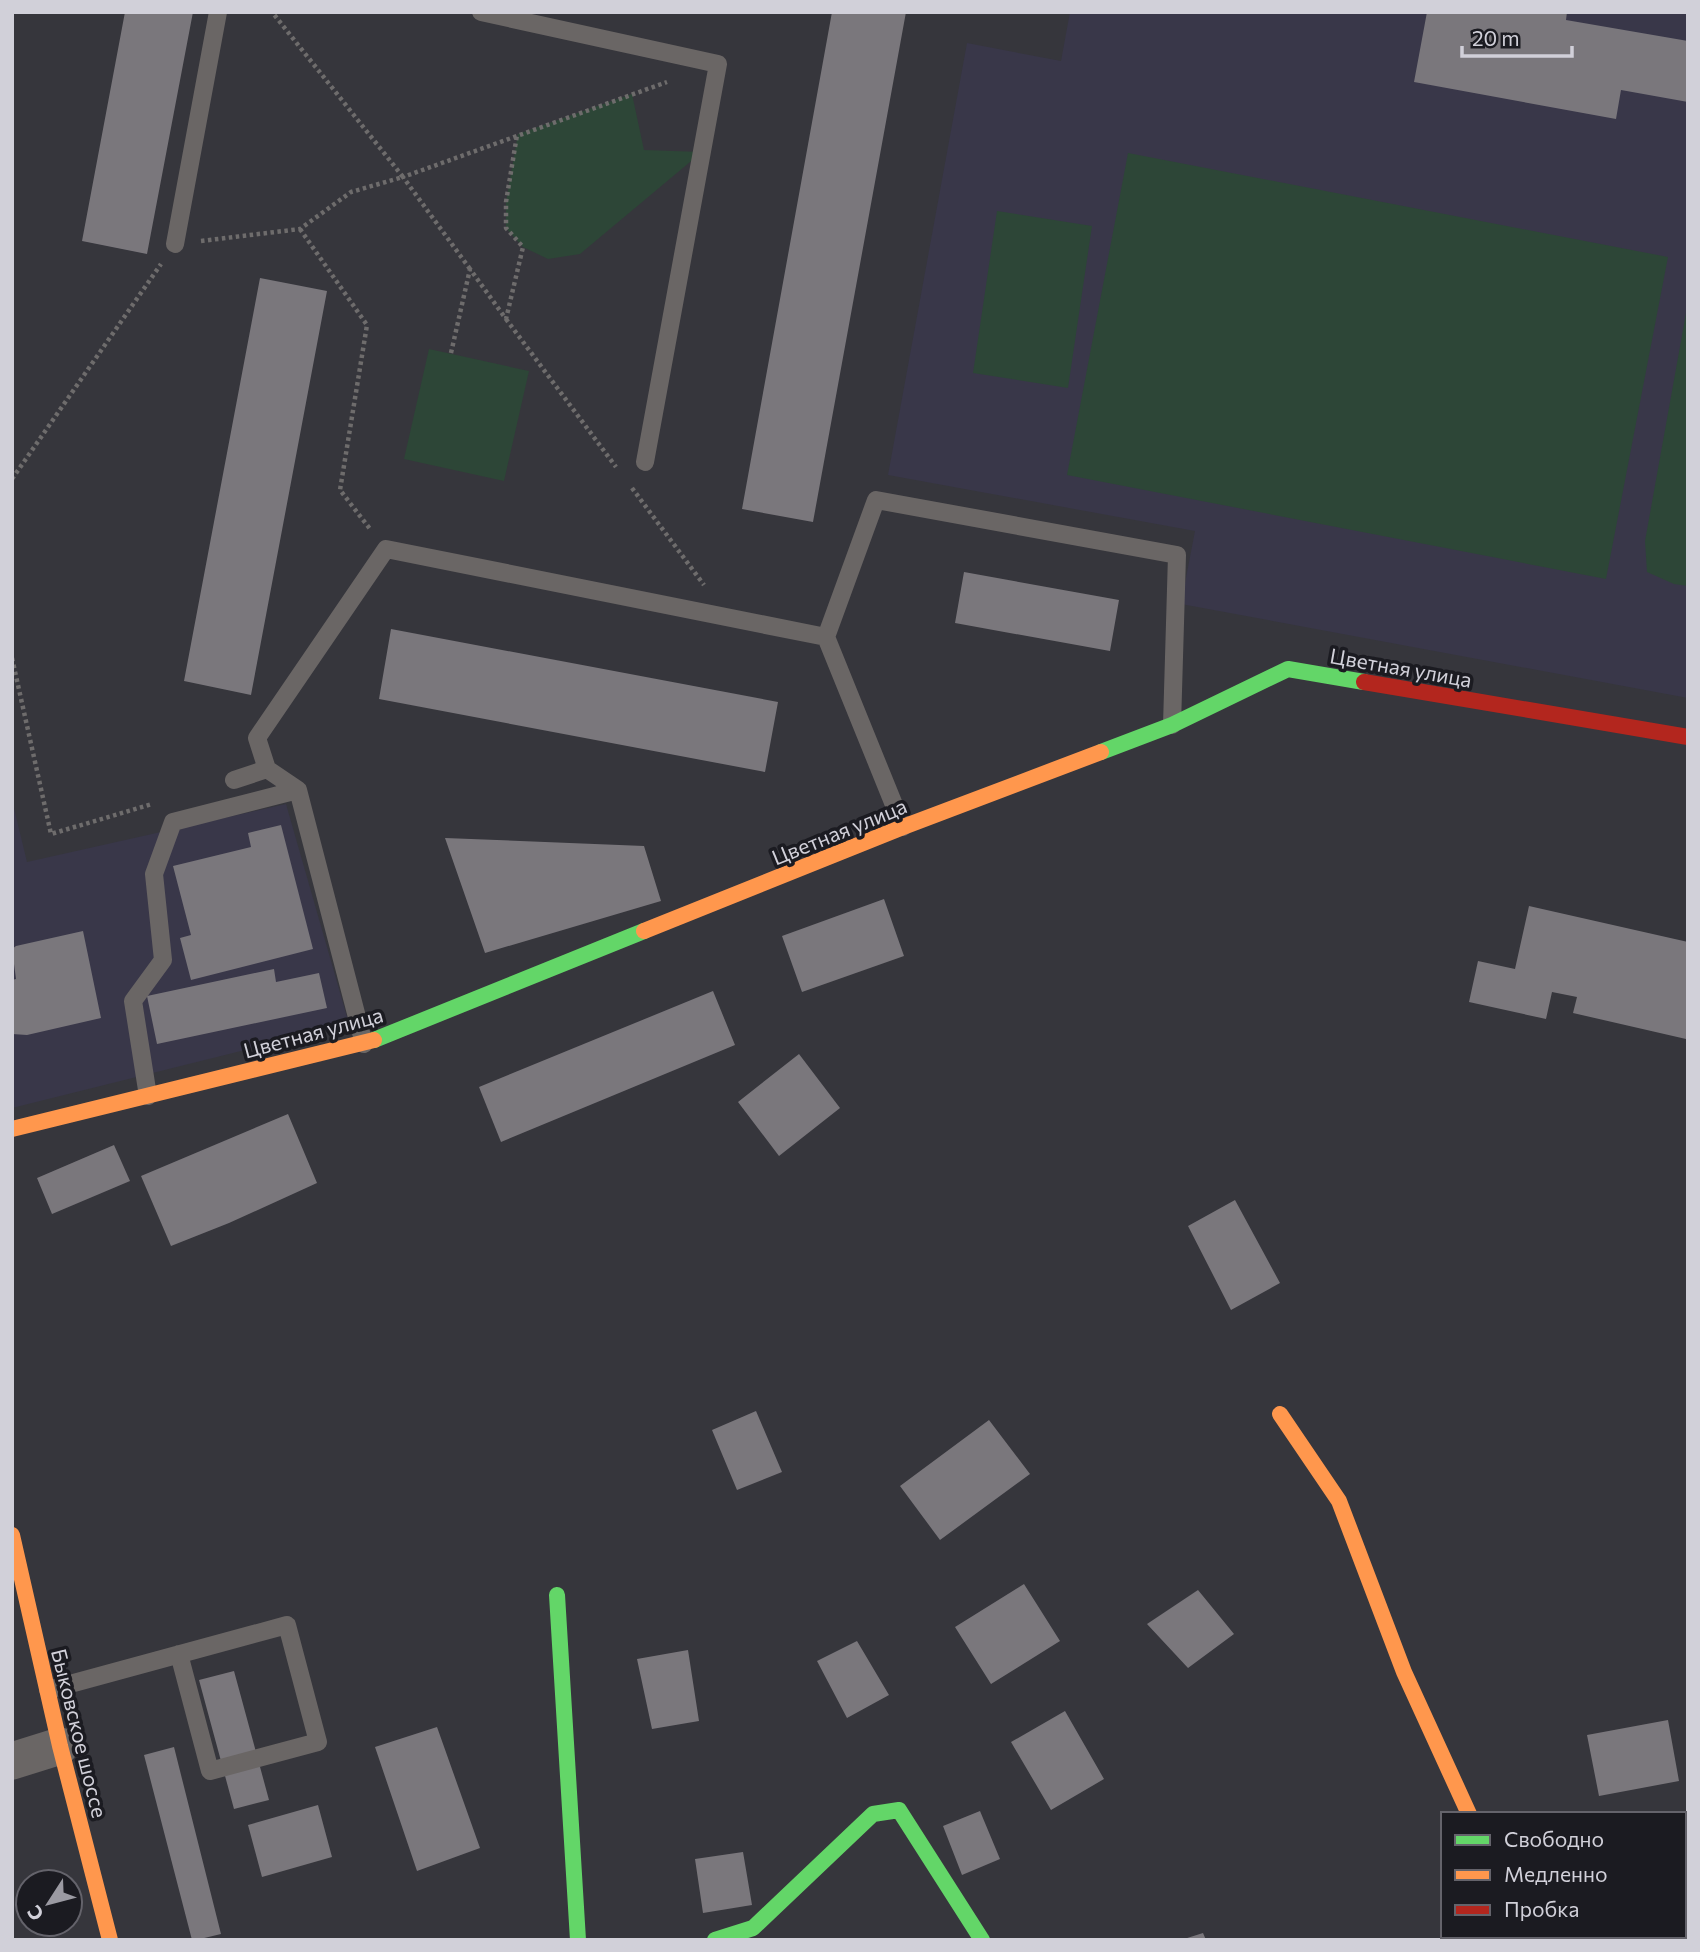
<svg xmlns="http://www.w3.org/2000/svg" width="1700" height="1952" viewBox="0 0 1700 1952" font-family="Commissioner,sans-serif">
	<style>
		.built { fill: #393749 }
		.green { fill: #2d4637 }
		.building { fill: #7a777c }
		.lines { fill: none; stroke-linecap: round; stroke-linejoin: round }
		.path { stroke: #6e6c6c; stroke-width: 4.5; stroke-dasharray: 3.5 3.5; stroke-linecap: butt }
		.lane { stroke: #6a6665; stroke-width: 18 }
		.street { stroke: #6a6665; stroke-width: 37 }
		.fast { stroke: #63d668; stroke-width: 16 }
		.slow { stroke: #ff974d; stroke-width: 16 }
		.jam { stroke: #b3261e; stroke-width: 16 }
		.labels { text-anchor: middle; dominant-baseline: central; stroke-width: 7; stroke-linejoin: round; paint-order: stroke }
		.street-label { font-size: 21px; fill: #d1d0d9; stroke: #1b1b21 }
	</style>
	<rect width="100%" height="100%" fill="#36363c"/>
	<!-- built -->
	<path class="built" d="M1070,12h618v686l-507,-94 14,-73 -307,-56 79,-432 94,18z
		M12,800l15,62 259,-58 63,220 -337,84z"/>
	<!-- green -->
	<path class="green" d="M632,94l12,56 58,2 -122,102 -32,5 -25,-12 -17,-19v-26l12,-68z
		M1128,153l540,104 -62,322 -539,-104z
		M997,211l95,15 -24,162 -95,-15z
		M1688,302v284l-14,-2 -27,-12 -2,-31z
		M429,349l100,22 -25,110 -100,-22z"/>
	<!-- building -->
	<path class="building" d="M125,12h68l-46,242 -65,-13z
		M832,12h74l-93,510 -71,-13z
		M1427,12h140l-1,8 122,21v61l-67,-12 -5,29 -202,-37z
		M260,278l67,13 -76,404 -67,-14z
		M964,572l155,28 -9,51 -155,-28z
		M391,629l387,73 -13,70 -386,-73z
		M281,825l32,124 -122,31 -11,-42 11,-3 -18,-69 78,-19 -3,-14z
		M445,838l199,8 17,55 -176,52z
		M884,899l20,57 -102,36 -20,-56z
		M1529,906l159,36 -2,97 -113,-26 4,-16 -25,-5 -6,27 -77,-17 9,-41 37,8z
		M83,931l18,87 -74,17 -15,-1v-54l4,-1 -4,-30 4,-3z
		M274,969l2,13 43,-9 8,35 -170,36 -10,-48z
		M713,991l22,54 -234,97 -22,-55z
		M799,1054l41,54 -61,48 -41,-54z
		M288,1114l29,69 -88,40 -58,23 -30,-70z
		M114,1145l16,36 -78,33 -15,-36z
		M1235,1200l45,83 -49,27 -43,-84z
		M756,1411l26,61 -45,18 -25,-60z
		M989,1420l41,54 -90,66 -40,-54z
		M1024,1584l36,57 -69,43 -36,-57z
		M1198,1590l36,44 -46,34 -41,-44z
		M857,1641l32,54 -42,23 -30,-57z
		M688,1650l11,71 -47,8 -15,-70z
		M234,1671l35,129 -35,9 -35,-129z
		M1065,1711l39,68 -53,31 -40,-68z
		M1668,1720l11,61 -80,15 -12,-61z
		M437,1727l43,121 -63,23 -42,-124z
		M174,1747l47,187 -25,6h-4l-48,-185z
		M318,1805l14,52 -70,20 -14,-52z
		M980,1811l20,48 -38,16 -19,-49z
		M743,1852l9,53 -49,8 -8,-54z
		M1203,1933l3,7h-22v-1z"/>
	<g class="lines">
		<!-- path -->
		<path class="path" d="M300,229l67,96 -27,165 30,39
			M201,241l99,-12 51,-37 52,-15 -131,-165
			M470,269l-67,-92 264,-95
			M506,319l110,148
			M451,353l19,-84 36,50 17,-72 -17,-19v-26l11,-67
			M12,479l149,-215
			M632,488l72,97
			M12,658l39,176 101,-30"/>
		<!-- lane -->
		<path class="lane" d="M481,12l237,52 -73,398
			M175,244l43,-232
			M826,637l50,-137 301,55 -5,170
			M234,780l33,-11
			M364,1044l-66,-254 -31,-21 -10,-31 129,-189 440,88 77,190
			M148,1096l-15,-95 30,-41 -9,-86 19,-52 125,-32
			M48,1690l239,-65 31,117 -108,29 -31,-117"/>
		<!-- street -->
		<path class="street" d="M12,1761l48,-15
			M1505,1936l2,4"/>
		<!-- fast -->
		<path class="fast" d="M1101,752l71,-27 116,-56 76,13
			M374,1040l270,-109
			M557,1595l21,345
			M715,1940l38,-12 120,-114 26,-4 83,130"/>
		<!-- slow -->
		<path class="slow" d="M644,931l259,-104 198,-75
			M12,1129l362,-89
			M1280,1414l59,87 65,171 65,142
			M12,1535l48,211 50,194"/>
		<!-- jam -->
		<path class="jam" d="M1364,682l324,55"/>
	</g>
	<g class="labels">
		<!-- street labels -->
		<g class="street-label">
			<text transform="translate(1401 667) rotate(10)">Цветная улица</text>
			<text transform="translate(839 831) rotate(-22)">Цветная улица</text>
			<text transform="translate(313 1032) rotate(-15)">Цветная улица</text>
			<text transform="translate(80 1733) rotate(76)">Быковское шоссе</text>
		</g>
	</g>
	<!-- border -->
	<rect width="1700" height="1952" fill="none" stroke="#d1d0d9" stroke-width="28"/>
	<!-- legend -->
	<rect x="1441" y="1812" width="245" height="126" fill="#1b1b21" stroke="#64636b" stroke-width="2"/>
	<rect x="1455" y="1835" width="35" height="10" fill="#63d668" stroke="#64636b" stroke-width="2"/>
	<text x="1504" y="1847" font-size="21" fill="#d1d0d9">Свободно</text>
	<rect x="1455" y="1870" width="35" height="10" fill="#ff974d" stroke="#64636b" stroke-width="2"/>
	<text x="1504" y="1882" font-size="21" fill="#d1d0d9">Медленно</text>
	<rect x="1455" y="1905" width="35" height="10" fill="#b3261e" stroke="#64636b" stroke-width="2"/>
	<text x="1504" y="1917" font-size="21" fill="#d1d0d9">Пробка</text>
	<!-- north arrow -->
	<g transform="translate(49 1903) rotate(234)"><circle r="33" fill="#1b1b21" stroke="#64636b" stroke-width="2"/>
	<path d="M0-5L12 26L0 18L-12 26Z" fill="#9b9aa2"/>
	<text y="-10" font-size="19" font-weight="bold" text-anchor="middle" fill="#d1d0d9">С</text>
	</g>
	<!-- scale -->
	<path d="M1462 46v10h110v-10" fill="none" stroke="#d1d0d9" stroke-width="3.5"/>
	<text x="1472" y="46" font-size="21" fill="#d1d0d9" stroke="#1b1b21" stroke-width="5" paint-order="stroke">20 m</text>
</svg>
